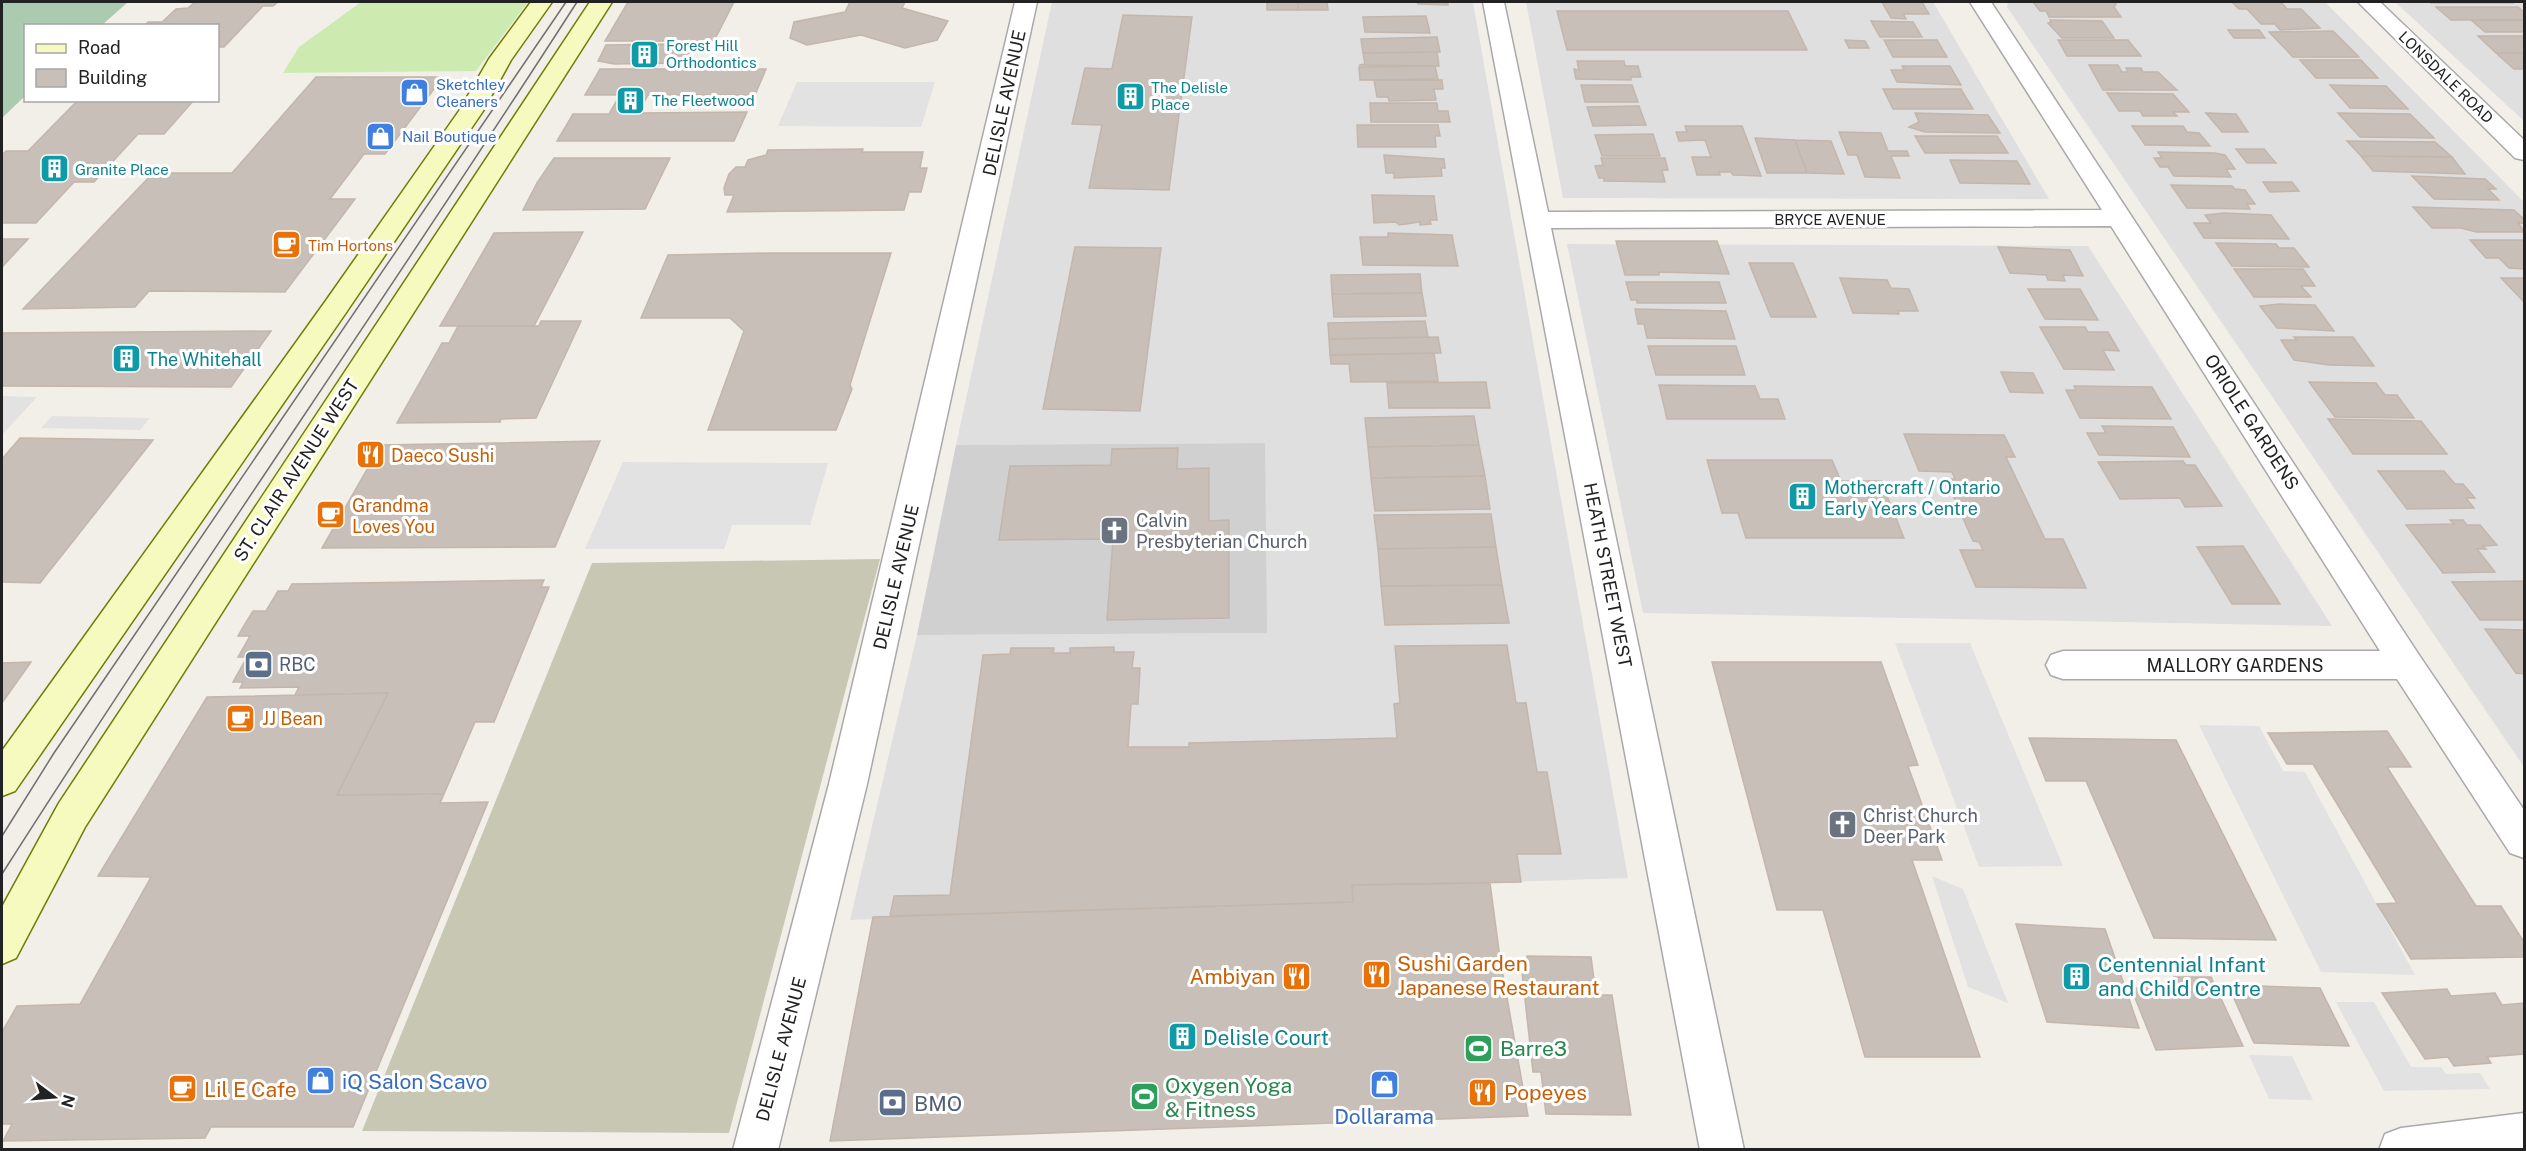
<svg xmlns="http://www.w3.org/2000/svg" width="2526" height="1151" viewBox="0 0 2526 1151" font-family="'Public Sans',sans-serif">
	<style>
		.residential { fill: #e0dfdf }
		.religious { fill: #d0d0d0 }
		.construction { fill: #c7c7b4 }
		.grass { fill: #cdebb0 }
		.cemetery { fill: #aacbaf }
		.parking { fill: #e2e2e2 }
		.building { fill: #c7bfb8; stroke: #c4b6ab; stroke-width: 1.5 }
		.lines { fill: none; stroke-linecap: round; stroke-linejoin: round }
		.minor-casing { stroke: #a9a9a9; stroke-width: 3 }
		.secondary-casing { stroke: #707d05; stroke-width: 3 }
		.minor { fill: #fff; fill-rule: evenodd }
		.secondary { fill: #f7fabf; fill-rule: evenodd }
		.tram { stroke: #707070; stroke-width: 1.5 }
		.labels { text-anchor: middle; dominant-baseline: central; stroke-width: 6; stroke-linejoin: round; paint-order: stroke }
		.far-culture-label { font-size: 15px; fill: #0d838f; stroke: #fff; text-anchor: start }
		.far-street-label { font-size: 15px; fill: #222; stroke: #fff }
		.far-shop-label { font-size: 15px; fill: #366cbe; stroke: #fff; text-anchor: start }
		.far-food-label { font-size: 15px; fill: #c56008; stroke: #fff; text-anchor: start }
		.street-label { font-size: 18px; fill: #222; stroke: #fff }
		.culture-label { font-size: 18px; fill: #0d838f; stroke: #fff; text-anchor: start }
		.food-label { font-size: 18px; fill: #c56008; stroke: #fff; text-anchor: start }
		.worship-label { font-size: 18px; fill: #5b616d; stroke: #fff; text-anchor: start }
		.service-label { font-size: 18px; fill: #4e5e75; stroke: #fff; text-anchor: start }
		.near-food-label { font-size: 21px; fill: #c56008; stroke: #fff; text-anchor: start }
		.near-culture-label { font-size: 21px; fill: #0d838f; stroke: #fff; text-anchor: start }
		.near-leisure-label { font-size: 21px; fill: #27864d; stroke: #fff; text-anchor: start }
		.near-shop-label { font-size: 21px; fill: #366cbe; stroke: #fff; text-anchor: start }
		.near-service-label { font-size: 21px; fill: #4e5e75; stroke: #fff; text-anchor: start }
	</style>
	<rect width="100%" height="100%" fill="#f2efe9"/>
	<!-- residential -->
	<path class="residential" d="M1052,2h421l155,876 -272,9 1,14 -507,19 67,-285 350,-2 -25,-190 -286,2z
		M1526,2h407l116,197 -486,-1z
		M2008,2h317l199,200v565l-517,-760z
		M2395,2h129v119z
		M1567,244l521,2 244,380 -689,-13z"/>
	<!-- religious -->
	<path class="religious" d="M1265,443l2,190 -350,2 39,-190z"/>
	<!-- construction -->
	<path class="construction" d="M880,559l-151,574 -367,-2 230,-568z"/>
	<!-- grass -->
	<path class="grass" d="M361,2h167l-52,69 -193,2 16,-26z"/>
	<!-- cemetery -->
	<path class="cemetery" d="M2,2h126l-26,23 -76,1 -1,70 -23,22z"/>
	<!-- parking -->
	<path class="parking" d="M797,82h138l-14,45 -143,-1z
		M2,396l35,1 -35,38z
		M52,416l98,2 -10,12 -99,-2z
		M623,462l205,1 -18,62h-78l-8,24h-139z
		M1895,643h75l93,223 -84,1z
		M2199,725l60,1 24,45 22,1 110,203 -94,-3z
		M1932,876l31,13 45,114 -40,-16z
		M2336,1002h38l37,65h30l5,7 34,-1 10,16 -106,2z
		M2249,1055l43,1 21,44 -44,-1z"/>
	<!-- building -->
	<path class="building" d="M195,2h83l-5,4h-10l-39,41h-6v-21h-74l4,-4h14l14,-13 12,-1z
		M628,2h106l-20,39h-109z
		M850,2h55l-3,6 46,13 -11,19 -32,8 -44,-13 -54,10 -17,-7 4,-16 51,-10z
		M1267,2h31v8h-31z
		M1298,2h29l1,8h-30z
		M1417,2h31v3l-30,-1z
		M1882,2h40l7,12h-26l3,5 -15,-1z
		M2033,2h81l2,2 -2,3 7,10h-72l-3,-6h-6z
		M2232,2h49l6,7h14l19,19 -40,2 -5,-6h-14l-14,-15h-8z
		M2430,2h82l2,1h-83z
		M2436,7h82l6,5v8h-73z
		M1557,11h231l19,39h-240z
		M1123,15l69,2 -23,173 -80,-2 13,-63 -30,-1 13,-56 27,1z
		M1426,16l4,17 -65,-1 -2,-15z
		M2050,20l52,1 12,17h-52l-14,-15 3,-1z
		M2471,20h53v12h-39z
		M1871,21l42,1 9,15h-42z
		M2228,30h31l6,8h-31z
		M2333,31l26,26h-66l-24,-25z
		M2478,36h46v17h-28z
		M1437,37l3,15 -77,1 -2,-14z
		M1845,40l20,1 4,7h-20z
		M1884,40h53l10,17h-54z
		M2058,40h70l13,16h-74z
		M670,44l-1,4 23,-1 -7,16 -71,1 -16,-3 8,-16z
		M1437,52l2,14 -80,-1 6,-1 -2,-11z
		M2496,53h28v16h-10z
		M2300,60h61l17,18h-62z
		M1577,61h47l1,5h13l3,11h-10v3l-55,-1 -2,-10 5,1z
		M2089,65h29l4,7h6l-2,-4h15l2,4h15l19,18h-74z
		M1435,66l3,13 -78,1 -1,-13z
		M1902,66h48l11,19 -64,-3 -6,-12h13z
		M600,69h166l-11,26h-107l-10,18 109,-1 -13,29h-177l16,-27h36l11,-19h-35z
		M316,77h127l-58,77h-21l-34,45h25l-70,93 -136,-1 -14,16 -112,2 130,-136h79z
		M1374,80h68l1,9h-9l2,11 -47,1 -1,-4h-11z
		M1581,85h51l6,17h-53z
		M2330,85l56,1 22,23 -58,-1z
		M1883,89h78l12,20h-80z
		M2107,93l66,1 16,18h-16l4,4h-34l-3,-5h-21z
		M78,100h116l-30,34h-26l-44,48h-20l-38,41h-34v-68l4,-4h22z
		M1370,103h67l1,8h10l2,11h-79z
		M1639,106l7,19 -53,1 -6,-19z
		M1915,113l73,2 12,18 -75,-1 -16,-5 10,-5z
		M2206,113l30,1 12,18h-26z
		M2338,113l72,1 24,24 -74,-1z
		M1357,125h81l2,11h-5l1,11h-78z
		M1685,126h57l19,50 -28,-1 -2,-3h-12l1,3h-23l-5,-18h19l-6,-17 -26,1 -3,-9h11z
		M2132,126h51l4,6 12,1 11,13 -65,-1z
		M1839,132l42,1 7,18h19l2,5h-18l9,22 -35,-1 -8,-22h-9z
		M1653,134l7,22h-58l-7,-21z
		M1915,136h82l11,17h-83z
		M1755,138l40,2 12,33h-40z
		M1795,140l36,1 13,33 -37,-1z
		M2347,141l88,1 17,15 -91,-1z
		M863,149l-1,3h61l-3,16h7l-6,24h-12l-5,18 -177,2 7,-17h-9l-1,-7 5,-14 7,-7h9l3,-7 18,-5 2,-5z
		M2236,149h28l12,14h-29z
		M2158,152l57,1 10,2 10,14h-9l5,8 -57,-1 -6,-9h-8l-6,-9h8z
		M1384,155l60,4 1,9h-4l1,8 -48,2v-5h-8z
		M2361,156l91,1 13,17 -92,-3z
		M554,158h116l-25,51 -122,1 14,-27z
		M1601,158h64l3,12h-6l3,12 -61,-1v-3h-5l-4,-12 8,-1z
		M1950,160l67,1 13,23 -70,-1z
		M2412,176l73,3 11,10h-8l11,11 -65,-1z
		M2263,182h29l7,9 -29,1z
		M2171,185l61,1 3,3 10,1 10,14h-8l3,5 -63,-1z
		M1372,195l62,1 3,24h-7l1,4 -11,1v-3l-21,3 -3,-3 -22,1z
		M2413,207l101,3 10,9v4l-6,-1 6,10h-48l-15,-4h-29z
		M2224,213l47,2 18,24 -85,-1 -10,-15h17l-6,-8z
		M583,232l-49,94h-94l54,-93z
		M1388,233l64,2 6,31 -95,-1 -3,-28h28z
		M2,239h26l-26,28z
		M2470,240h54v29l-15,-1 -10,-10h-13z
		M1616,241h101l12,33 -70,-2v3h-34z
		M2216,243l60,1 3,4h15l15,19 -77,-1z
		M1075,247l86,1 -21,163 -97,-2z
		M1998,247l72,3 13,26 -20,-1 2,6 -17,-1 -2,-5 -36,-2z
		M770,253h121l-41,132 2,4 -16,41h-128l36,-99 -14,-13h-89l27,-63z
		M1749,263h44l23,54h-45z
		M2234,269h69l12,17h-14l10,11h-57z
		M1420,274l2,19 -90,1 -1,-19z
		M1840,278l47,2 4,8 18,1 9,22h-20l1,3 -46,-1z
		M2501,278h23v24z
		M1626,282h93l7,21h-89v-3h-6z
		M2028,289h52l18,31 -53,-1z
		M1422,293l4,23 -92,1 -2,-23z
		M2279,304l36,1 19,26 -57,-3 -17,-22z
		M1635,309l91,2 9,28 -88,-1 -3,-14h-6z
		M541,321h40l-45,97 -35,1 -1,3 -103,1 45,-80h7l9,-17h81z
		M1425,321l3,16 -99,2 -1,-16z
		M2040,327h45l3,5h20l11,19 -16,-1 11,20 -50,-1z
		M271,331l-40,56 -229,-1v-53z
		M1438,337l3,16 -111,2 -1,-16z
		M2294,337h59l21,29 -45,-1 -35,-5 -13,-20h16z
		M1648,346h88l9,29h-89z
		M1434,353l4,28 -87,1 -2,-18h-18l-1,-9z
		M2001,372l32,1 10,20 -33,-1z
		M1486,382l4,26h-101l-2,-25z
		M2309,382l67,1 9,12h12l17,23 -79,-1z
		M1659,385l96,1 5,13h18l7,20h-118z
		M2074,386l78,1 19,32 -91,-1 -14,-28h10z
		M1474,416l5,29 -111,2 -3,-29z
		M2328,419l93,2 26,33h-94z
		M2102,426l71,1 17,30 -91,-2 -12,-22h19z
		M1904,434l100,1 11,22h-9l39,82h18l23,49 -110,-1 -16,-37h23l-4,-8 -6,-1 -27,-62h9l-3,-7 -33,-1z
		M20,438l133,2 -113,143 -38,-1v-123z
		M600,441l-45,106 -233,1 59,-103z
		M1479,445l6,31 -114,2 -3,-31z
		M1178,448l-1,21 32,-1v53l20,-1v98l-122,2 6,-81 -114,1 11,-74 101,-1 1,-16z
		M1707,460h125l9,21h40l23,57h-158l-8,-25h-16z
		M2183,461l3,4h9l27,41 -37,1 -5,-9 -60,1 -22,-37z
		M2378,471h66l11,13h8l12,14h-9l8,10 -67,1z
		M1485,476l5,33 -115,2 -4,-33z
		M1491,514l5,33 -118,2 -4,-34z
		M2450,520h13l4,5h13l17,20 -14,1 3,3h-9l18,23 -52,1 -37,-48 48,-1z
		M2243,546l37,58h-48l-35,-57z
		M1496,547l6,38 -121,1 -3,-37z
		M544,580l-3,7h8l-55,135h-19l-31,72 -107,1 51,-102 -93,2 4,-8 -59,1 3,-6h-10l14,-25h-9l12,-21h-12l7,-12 8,-13h13l12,-20h10l4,-7z
		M2524,581v39h-44l-28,-38z
		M1502,585l7,38 -124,2 -4,-39z
		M2485,629l39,1v44l-8,-1z
		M1507,645l9,58h10l11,69h10l14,82h-44l4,28 -169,3 1,17 -463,14 4,-20 56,-1 33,-240 27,-1 1,-6h43l-1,5h17v-5l44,-1v5h20l-2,16h8l-2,36h-7l-3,43h61v-4l208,-5 -3,-34 6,-1 -5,-57z
		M31,662l-29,41v-40z
		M1712,662h169l37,103 -10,1 34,94h-30l68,197h-115l-42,-147h-46z
		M388,693l-51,102 107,-1 -4,9 48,-1 -135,325h-142l-6,11 -202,3 9,-17h-10v-92l15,-26 63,-2 71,-127 -53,-1 109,-179z
		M2387,731l24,36h-24l89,139h25l23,36v15l-113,2 -34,-55 20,-1 -84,-139h-26l-19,-31z
		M2029,738l147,2 100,200 -122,-2 -68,-157h-40z
		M1490,883l10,75 28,158 -698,25 43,-224 480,-15 -1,-17z
		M2016,924l89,5 34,99 -92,-6z
		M1527,956l64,1 5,38h16l19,120 -85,-1 -5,-42h-8l-11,-100h7z
		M2174,977h37l32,69 -87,4 -25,-62h48z
		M2228,985l92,3 29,58 -95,-3z
		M2447,989l4,7 44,-3 7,12 22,-2v51l-37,3 4,6 -37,3 -6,-9 -23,2 -43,-66z"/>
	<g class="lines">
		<defs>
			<path id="minor" d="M1015,2h22l-170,782 -89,366h-45l96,-366z
				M1483,2h21l44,210 554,-2 -132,-208h21l428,653 105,155v48l-14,-5 -113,-174h-334l-12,-4 -5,-10 5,-10 12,-4h317l-269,-425 -560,2 193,922h-44z
				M2358,2h22l144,138v20l-9,-2z
				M2524,1113v37h-145l6,-16 16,-6z"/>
			<path id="secondary" d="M531,2h21l-41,58 -28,51 -138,203 -330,477 -13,5v-45l323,-449 134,-191 30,-52z
				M590,2h22l-527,825 -69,131 -14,6v-57l57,-104z"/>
		</defs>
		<!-- minor casing -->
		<use href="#minor" class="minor-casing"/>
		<!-- secondary casing -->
		<use href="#secondary" class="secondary-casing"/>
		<!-- minor -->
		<use href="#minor" class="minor"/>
		<!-- secondary -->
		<use href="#secondary" class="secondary"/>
		<!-- tram -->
		<path class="tram" d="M2,836l52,-83 512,-751
			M2,874c187,-294 387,-579 575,-872"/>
	</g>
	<!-- icons -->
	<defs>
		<symbol id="building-square" viewBox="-11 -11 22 22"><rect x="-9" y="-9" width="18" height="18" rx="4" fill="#0f9aa8" stroke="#fff"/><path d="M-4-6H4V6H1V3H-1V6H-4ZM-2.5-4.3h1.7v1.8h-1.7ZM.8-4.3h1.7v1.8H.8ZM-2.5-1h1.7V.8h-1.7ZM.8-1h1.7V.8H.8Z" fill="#fff"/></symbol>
		<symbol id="shop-square" viewBox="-11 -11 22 22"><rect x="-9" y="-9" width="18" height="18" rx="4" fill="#3f7fe0" stroke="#fff"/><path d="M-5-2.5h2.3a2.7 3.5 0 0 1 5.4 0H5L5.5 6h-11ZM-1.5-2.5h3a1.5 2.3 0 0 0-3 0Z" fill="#fff"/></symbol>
		<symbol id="cafe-square" viewBox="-11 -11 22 22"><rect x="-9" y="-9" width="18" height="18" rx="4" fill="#e8710a" stroke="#fff"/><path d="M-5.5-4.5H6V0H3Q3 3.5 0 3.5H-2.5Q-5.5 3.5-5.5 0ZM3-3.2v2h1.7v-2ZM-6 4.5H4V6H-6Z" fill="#fff"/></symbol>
		<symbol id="restaurant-square" viewBox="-11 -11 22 22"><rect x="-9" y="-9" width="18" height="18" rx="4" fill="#e8710a" stroke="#fff"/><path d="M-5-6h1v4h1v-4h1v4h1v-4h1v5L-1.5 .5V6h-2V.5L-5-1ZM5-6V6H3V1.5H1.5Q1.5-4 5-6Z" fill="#fff"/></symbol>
		<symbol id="church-square" viewBox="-11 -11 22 22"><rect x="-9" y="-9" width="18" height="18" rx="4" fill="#6b7280" stroke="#fff"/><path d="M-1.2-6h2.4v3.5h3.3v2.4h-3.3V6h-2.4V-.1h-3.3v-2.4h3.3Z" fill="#fff"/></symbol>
		<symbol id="bank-square" viewBox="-11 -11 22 22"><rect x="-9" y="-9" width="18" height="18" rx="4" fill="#5c6f8a" stroke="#fff"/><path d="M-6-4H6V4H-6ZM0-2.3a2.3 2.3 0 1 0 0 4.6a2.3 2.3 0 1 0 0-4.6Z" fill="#fff"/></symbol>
		<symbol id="stadium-square" viewBox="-11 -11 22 22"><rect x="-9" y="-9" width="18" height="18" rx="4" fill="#2e9e5b" stroke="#fff"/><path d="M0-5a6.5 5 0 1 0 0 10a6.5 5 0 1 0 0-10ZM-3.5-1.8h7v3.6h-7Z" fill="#fff"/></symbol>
	</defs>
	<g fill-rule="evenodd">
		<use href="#building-square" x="628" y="38" width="33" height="33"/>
		<use href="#shop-square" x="398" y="76" width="33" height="33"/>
		<use href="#building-square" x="1114" y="80" width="33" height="33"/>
		<use href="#building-square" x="614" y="84" width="33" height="33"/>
		<use href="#shop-square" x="364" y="120" width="33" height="33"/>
		<use href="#building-square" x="38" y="152" width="33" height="33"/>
		<use href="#cafe-square" x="270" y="228" width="33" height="33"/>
		<use href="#building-square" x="110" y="342" width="33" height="33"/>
		<use href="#restaurant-square" x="354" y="438" width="33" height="33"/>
		<use href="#building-square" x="1786" y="480" width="33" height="33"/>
		<use href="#cafe-square" x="314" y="498" width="33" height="33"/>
		<use href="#church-square" x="1098" y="514" width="33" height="33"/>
		<use href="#bank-square" x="242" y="648" width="33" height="33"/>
		<use href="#cafe-square" x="224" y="702" width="33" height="33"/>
		<use href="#church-square" x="1826" y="808" width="33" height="33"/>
		<use href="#restaurant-square" x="1360" y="958" width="33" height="33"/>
		<use href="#restaurant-square" x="1280" y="960" width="33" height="33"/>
		<use href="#building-square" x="2060" y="960" width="33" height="33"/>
		<use href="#building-square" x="1166" y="1020" width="33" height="33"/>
		<use href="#stadium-square" x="1462" y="1032" width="33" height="33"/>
		<use href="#shop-square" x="304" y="1064" width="33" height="33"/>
		<use href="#shop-square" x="1368" y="1068" width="33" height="33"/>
		<use href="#cafe-square" x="166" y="1072" width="33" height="33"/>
		<use href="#restaurant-square" x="1466" y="1076" width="33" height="33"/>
		<use href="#stadium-square" x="1128" y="1080" width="33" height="33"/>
		<use href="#bank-square" x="876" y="1086" width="33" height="33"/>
	</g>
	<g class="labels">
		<!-- far-culture labels -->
		<g class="far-culture-label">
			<text x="666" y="45">Forest Hill<tspan x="666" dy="17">Orthodontics</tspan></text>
			<text x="1151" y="87">The Delisle<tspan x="1151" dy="17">Place</tspan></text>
			<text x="652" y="100">The Fleetwood</text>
			<text x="75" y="169">Granite Place</text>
		</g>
		<!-- far-street labels -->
		<g class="far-street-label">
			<text transform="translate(2446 77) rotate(44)">LONSDALE ROAD</text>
			<text x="1830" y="219">BRYCE AVENUE</text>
		</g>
		<!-- far-shop labels -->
		<g class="far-shop-label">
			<text x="436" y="84">Sketchley<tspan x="436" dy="17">Cleaners</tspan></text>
			<text x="402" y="136">Nail Boutique</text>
		</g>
		<!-- far-food labels -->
		<g class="far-food-label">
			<text x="308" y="245">Tim Hortons</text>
		</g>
		<!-- street labels -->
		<g class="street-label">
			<text transform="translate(1004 103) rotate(-78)">DELISLE AVENUE</text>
			<text transform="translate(2252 422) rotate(57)">ORIOLE GARDENS</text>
			<text transform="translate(296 470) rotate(-57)">ST. CLAIR AVENUE WEST</text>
			<text transform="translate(1608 575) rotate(79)">HEATH STREET WEST</text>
			<text transform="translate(896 577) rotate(-77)">DELISLE AVENUE</text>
			<text x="2235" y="665">MALLORY GARDENS</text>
			<text transform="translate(781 1049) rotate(-75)">DELISLE AVENUE</text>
		</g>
		<!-- culture labels -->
		<g class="culture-label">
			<text x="147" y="359">The Whitehall</text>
			<text x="1824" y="487">Mothercraft / Ontario<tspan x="1824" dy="21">Early Years Centre</tspan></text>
		</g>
		<!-- food labels -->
		<g class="food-label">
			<text x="391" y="455">Daeco Sushi</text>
			<text x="352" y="505">Grandma<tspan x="352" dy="21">Loves You</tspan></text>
			<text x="262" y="718">JJ Bean</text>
		</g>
		<!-- worship labels -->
		<g class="worship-label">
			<text x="1136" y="520">Calvin<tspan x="1136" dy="21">Presbyterian Church</tspan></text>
			<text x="1863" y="815">Christ Church<tspan x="1863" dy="21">Deer Park</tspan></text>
		</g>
		<!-- service labels -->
		<g class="service-label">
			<text x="279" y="664">RBC</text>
		</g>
		<!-- near-food labels -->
		<g class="near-food-label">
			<text x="1397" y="963">Sushi Garden<tspan x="1397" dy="24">Japanese Restaurant</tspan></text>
			<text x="1275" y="976" text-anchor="end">Ambiyan</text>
			<text x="204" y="1089">Lil E Cafe</text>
			<text x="1504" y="1092">Popeyes</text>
		</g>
		<!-- near-culture labels -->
		<g class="near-culture-label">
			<text x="2098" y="964">Centennial Infant<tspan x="2098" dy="24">and Child Centre</tspan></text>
			<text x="1203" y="1037">Delisle Court</text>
		</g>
		<!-- near-leisure labels -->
		<g class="near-leisure-label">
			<text x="1500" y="1048">Barre3</text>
			<text x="1165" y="1085">Oxygen Yoga<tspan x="1165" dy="24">&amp; Fitness</tspan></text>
		</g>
		<!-- near-shop labels -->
		<g class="near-shop-label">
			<text x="342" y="1081">iQ Salon Scavo</text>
			<text x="1384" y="1116" text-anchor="middle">Dollarama</text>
		</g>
		<!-- near-service labels -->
		<g class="near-service-label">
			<text x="914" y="1103">BMO</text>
		</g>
	</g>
	<!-- border -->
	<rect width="2526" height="1151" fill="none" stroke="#222222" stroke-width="6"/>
	<!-- legend -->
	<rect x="24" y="24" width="195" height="78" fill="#ffffff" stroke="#a7a7a7" stroke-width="1.5"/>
	<rect x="36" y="44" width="30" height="9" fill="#f7fabf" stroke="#a7a7a7" stroke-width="1.5"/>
	<text x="78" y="54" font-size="18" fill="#222222">Road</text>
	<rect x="36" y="69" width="30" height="18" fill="#c7bfb8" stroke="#a7a7a7" stroke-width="1.5"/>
	<text x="78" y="84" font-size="18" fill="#222222">Building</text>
	<!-- north arrow -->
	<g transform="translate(54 1097) rotate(106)" stroke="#ffffff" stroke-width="4.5" paint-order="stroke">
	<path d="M0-4.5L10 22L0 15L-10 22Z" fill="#222222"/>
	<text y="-9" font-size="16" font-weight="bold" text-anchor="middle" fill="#222222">N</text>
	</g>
</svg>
